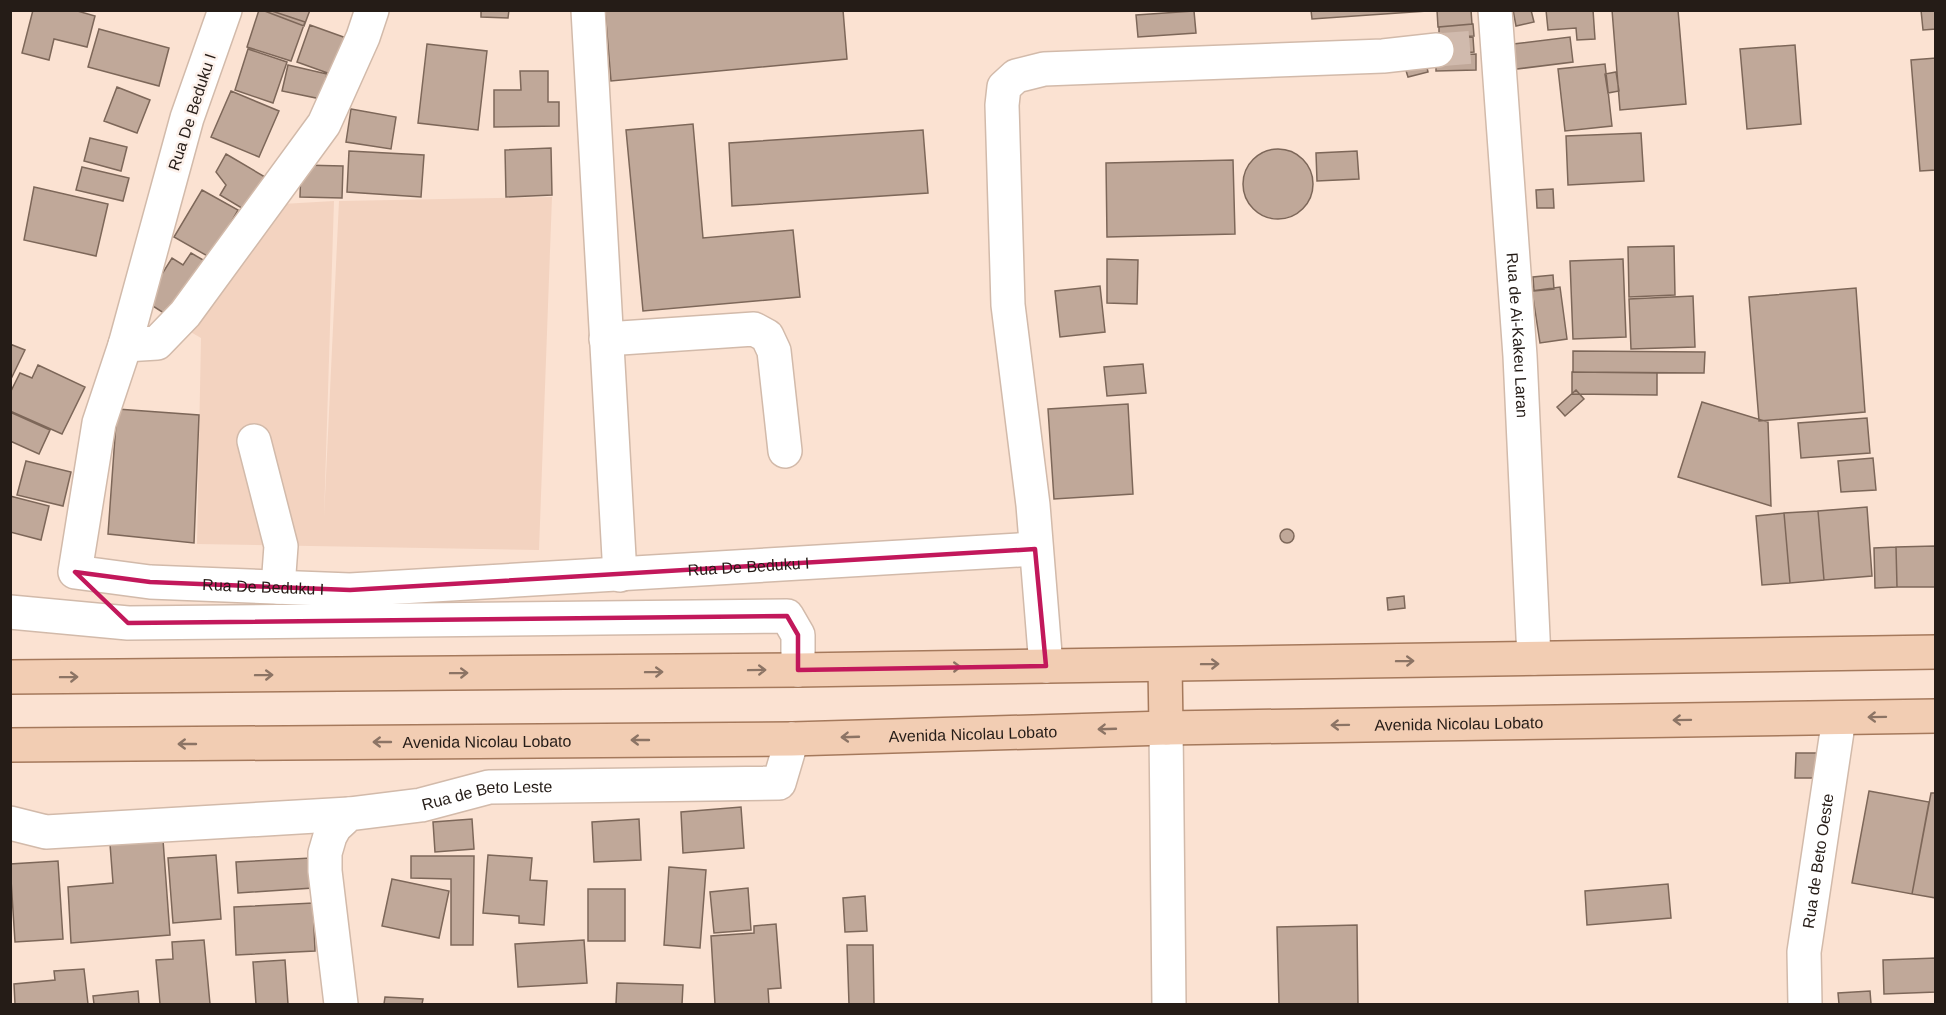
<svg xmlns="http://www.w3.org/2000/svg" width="1946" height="1015" viewBox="0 0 1946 1015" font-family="Arial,sans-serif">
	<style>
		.built { fill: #f3d3c0 }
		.building { fill: #c0a899; stroke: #7d6759; stroke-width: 1.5 }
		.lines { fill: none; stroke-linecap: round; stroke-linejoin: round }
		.minor-tunnel { stroke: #d0baad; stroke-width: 33; stroke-dasharray: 33 16; stroke-linecap: butt }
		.minor-casing { stroke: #d2baaa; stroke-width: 36 }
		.major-casing { stroke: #a5795c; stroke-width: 36 }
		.minor { stroke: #fff; stroke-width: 33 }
		.major { stroke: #f2cdb3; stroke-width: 33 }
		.oneway { stroke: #8c7465 }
		.marked { fill: none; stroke: #c2185b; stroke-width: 4.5; stroke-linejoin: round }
		.labels { text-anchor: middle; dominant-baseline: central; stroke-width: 5; stroke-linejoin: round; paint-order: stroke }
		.street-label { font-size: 16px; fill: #251c17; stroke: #fdf2ec }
	</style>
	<rect width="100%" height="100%" fill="#fbe2d2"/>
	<!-- built -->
	<path class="built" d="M552,197l-13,353 -342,-6 4,-206 -12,-7 93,-127 52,-3 -10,317 15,-317z"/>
	<!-- building -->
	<path class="building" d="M33,10h41l21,6 -8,31 -33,-8 -5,21 -27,-7z
		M259,10h10l36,12 -14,39 -44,-14z
		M262,10h48l-6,16z
		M481,10h28l-1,8 -27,-1z
		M605,10h238l4,49 -236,22z
		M1311,10h116v1l-115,8z
		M1437,10h34l1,14 -34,3z
		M1513,10h18l3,12 -18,4z
		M1546,10h47l2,29 -18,1 -1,-12 -28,2z
		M1612,10h66l8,94 -66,6z
		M1921,10h15v19l-13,1z
		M1194,11l2,22 -58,4 -2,-22z
		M1473,24l1,12 -35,2v-11z
		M310,25l39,14 -13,37 -39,-14z
		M99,29l70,19 -10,38 -71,-19z
		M1473,37l1,15 -37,3 -1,-15z
		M1570,37l3,25 -64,8 -4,-25z
		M427,44l60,7 -9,79 -60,-7z
		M1795,45l6,79 -54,5 -7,-80z
		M248,49l39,13 -14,41 -38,-13z
		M1476,54v16l-40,1v-15z
		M1424,55l4,17 -20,5 -5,-16z
		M1936,58v112l-16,1 -9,-111z
		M1605,64l7,62 -47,5 -7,-62z
		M288,65l39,9 -6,25 -39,-8z
		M520,71h28v31h11v24l-65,1v-37h27z
		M1616,72l3,19 -11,2 -3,-19z
		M117,87l33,13 -13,33 -33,-12z
		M231,91l48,20 -20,46 -48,-20z
		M351,109l45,8 -5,32 -45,-7z
		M693,124l10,114 90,-8 7,67 -157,14 -17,-181z
		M923,130l5,63 -196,13 -3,-63z
		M1641,133l3,48 -76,4 -2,-49z
		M90,138l37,9 -6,24 -37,-10z
		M551,148l1,47 -46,2 -1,-47z
		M1243 184a35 35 0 1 1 70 0a35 35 0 1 1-70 0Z
		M349,151l75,4 -3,42 -74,-5z
		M1357,151l2,28 -42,2 -1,-28z
		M226,154l39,23 -20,33 -25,-15 6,-10 -10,-13z
		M1233,160l2,74 -128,3 -1,-74z
		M301,165l42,1 -1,32 -42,-1z
		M82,167l47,11 -6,23 -47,-11z
		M34,187l74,17 -12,52 -72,-16z
		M1553,189l1,19h-17l-1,-18z
		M202,190l36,20 -27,48 -37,-21z
		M1674,246l1,49 -46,2 -1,-50z
		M191,253l14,8 -35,56 -25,-16 27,-43 11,7z
		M1107,259l31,1 -1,44 -30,-1z
		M1623,259l3,78 -53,2 -3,-78z
		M1553,275l1,14 -20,2 -1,-14z
		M1100,286l5,46 -45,5 -5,-46z
		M1560,287l7,52 -27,4 -8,-52z
		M1856,288l9,124 -106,9 -10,-124z
		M1693,296l2,51 -64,2 -2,-50z
		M10,344l15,6 -15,31z
		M1573,351l132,1 -1,21 -131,-1z
		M1143,364l3,29 -39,3 -3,-29z
		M38,365l47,22 -23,47 -52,-23v-18l10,-20 12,5z
		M1572,372l85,1v22l-85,-1z
		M1576,390l8,9 -19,17 -8,-9z
		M1702,402l66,20 3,84 -93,-29z
		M1128,404l5,90 -79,5 -6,-90z
		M117,409l82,6 -5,128 -86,-9z
		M10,412l40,18 -11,24 -29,-13z
		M1867,418l3,35 -69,5 -3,-35z
		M1873,458l3,32 -35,2 -3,-31z
		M26,461l45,11 -8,34 -46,-11z
		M10,496l39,10 -8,34 -31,-8z
		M1867,507l5,69 -48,4 -6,-69z
		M1818,511l6,69 -34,3 -6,-70z
		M1784,513l6,70 -28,2 -6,-69z
		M1280 536a7 7 0 1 1 14 0a7 7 0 1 1-14 0Z
		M1935,546l1,41h-39l-1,-40z
		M1896,547l1,40 -22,1 -1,-40z
		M1404,596l1,12 -17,2 -1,-12z
		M1796,753h24v25h-25z
		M1869,791l60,11 -17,92 -60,-11z
		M1931,793h5v105l-24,-4z
		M741,807l3,41 -61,5 -2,-41z
		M472,819l2,30 -39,3 -2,-30z
		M639,819l2,41 -47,2 -2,-40z
		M163,840l7,95 -99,8 -3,-56 45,-4 -3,-39z
		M216,855l5,64 -48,4 -5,-65z
		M488,855l44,3 -2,22 17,1 -3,44 -25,-2v-7l-36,-3z
		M411,856h63l-1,89h-22v-66l-40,-1z
		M311,858l2,30 -75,5 -2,-31z
		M58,861l5,78 -48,3 -5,-78z
		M669,867l37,3 -6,78 -36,-3z
		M392,879l57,12 -10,47 -57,-12z
		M1668,884l3,34 -84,7 -2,-34z
		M748,888l3,42 -37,3 -4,-41z
		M588,889h37v52h-37z
		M865,896l2,35 -22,1 -2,-34z
		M313,903l2,48 -79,4 -2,-48z
		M776,924l5,64 -13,1 1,15h-54l-4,-68 43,-3v-7z
		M1357,925l1,79h-79l-2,-77z
		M204,940l6,64h-50l-4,-44 17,-1 -1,-17z
		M584,940l3,43 -69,4 -3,-43z
		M847,945h26l1,59h-25z
		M1936,958v34l-52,2 -1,-34z
		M285,960l3,44h-32l-3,-42z
		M84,969l4,35h-73l-1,-20 41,-4 -1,-9z
		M617,983l66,2 -1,19h-66z
		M138,991l1,13h-45l-1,-8z
		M1870,991l1,13h-32l-1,-11z
		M385,997l38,2 -1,5h-38z"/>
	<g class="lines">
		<!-- minor-tunnel -->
		<path class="minor-tunnel" d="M1437,50l37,-3"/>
		<defs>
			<g id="minor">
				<path id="s1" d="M225,10l-38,108 -62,227 -26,78 -24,149 75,10 200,8 685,-41"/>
				<path d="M588,10l32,565"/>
				<path id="s2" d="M1495,10l25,346 14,302"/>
				<path d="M606,339l148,-10 13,7 7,15 11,100"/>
				<path d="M125,345l32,-2 28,-29 139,-190 39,-87 9,-27"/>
				<path d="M254,441l27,105 -3,41"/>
				<path d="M10,612l118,11 659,-7 11,19v35"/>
				<path d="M1046,666l-13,-161 -25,-200 -6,-200 2,-18 12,-11 28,-7 339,-13 54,-6"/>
				<path d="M1166,728l3,276"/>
				<path d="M10,823l36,9 303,-18"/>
				<path id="s3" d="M341,1004l-16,-133v-18l5,-17 5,-9 14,-13 72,-9 68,-18 290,-4 13,-44"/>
				<path id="s4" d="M1805,1004l-1,-52 35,-234"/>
			</g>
			<g id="major">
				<path d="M1165,665l1,63"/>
				<path d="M10,677l788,-7 1138,-18"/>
				<path id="s5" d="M10,745l782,-6 374,-11 770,-12"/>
			</g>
		</defs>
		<!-- minor casing -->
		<use href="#minor" class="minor-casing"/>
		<!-- major casing -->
		<use href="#major" class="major-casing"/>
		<!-- minor -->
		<use href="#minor" class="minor"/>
		<!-- major -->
		<use href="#major" class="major"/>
	</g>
	<!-- one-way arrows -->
	<defs><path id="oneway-shaft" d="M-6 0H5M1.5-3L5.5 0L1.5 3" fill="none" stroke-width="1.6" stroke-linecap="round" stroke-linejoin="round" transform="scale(1.5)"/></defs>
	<g class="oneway">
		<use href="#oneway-shaft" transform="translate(1405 661) rotate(-1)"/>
		<use href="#oneway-shaft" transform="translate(1210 664) rotate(-1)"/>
		<use href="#oneway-shaft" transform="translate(952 667) rotate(-1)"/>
		<use href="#oneway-shaft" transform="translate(757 670) rotate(-1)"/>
		<use href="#oneway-shaft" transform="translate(654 672) rotate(-1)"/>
		<use href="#oneway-shaft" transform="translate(459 673) rotate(-1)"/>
		<use href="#oneway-shaft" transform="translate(264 675) rotate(-1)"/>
		<use href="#oneway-shaft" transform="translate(69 677) rotate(-1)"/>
		<use href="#oneway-shaft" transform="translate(1877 717) rotate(179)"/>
		<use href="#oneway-shaft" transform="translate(1682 720) rotate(179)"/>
		<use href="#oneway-shaft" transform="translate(1340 725) rotate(179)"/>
		<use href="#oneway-shaft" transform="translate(1107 729) rotate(178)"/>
		<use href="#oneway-shaft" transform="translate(850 737) rotate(178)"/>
		<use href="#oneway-shaft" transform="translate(640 740) rotate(180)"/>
		<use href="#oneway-shaft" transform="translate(382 742) rotate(180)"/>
		<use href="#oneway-shaft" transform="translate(187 744) rotate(180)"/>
	</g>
	<!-- marked area -->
	<path class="marked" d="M1035,549l11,117 -248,4v-35l-11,-19 -659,7 -53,-51 75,10 200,8z"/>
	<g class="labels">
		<!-- street labels -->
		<g class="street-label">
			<text transform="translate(192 112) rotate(-72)">Rua De Beduku I</text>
			<text stroke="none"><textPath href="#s2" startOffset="326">Rua de Ai-Kakeu Laran</textPath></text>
			<text stroke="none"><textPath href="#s1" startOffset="1258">Rua De Beduku I</textPath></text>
			<text stroke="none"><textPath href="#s1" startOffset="772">Rua De Beduku I</textPath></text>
			<text stroke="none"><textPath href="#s5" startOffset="1449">Avenida Nicolau Lobato</textPath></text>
			<text stroke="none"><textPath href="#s5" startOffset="963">Avenida Nicolau Lobato</textPath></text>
			<text stroke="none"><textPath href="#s5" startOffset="477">Avenida Nicolau Lobato</textPath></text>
			<text stroke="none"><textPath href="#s3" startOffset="339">Rua de Beto Leste</textPath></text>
			<text stroke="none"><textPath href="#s4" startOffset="144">Rua de Beto Oeste</textPath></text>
		</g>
	</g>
	<!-- border -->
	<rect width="1946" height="1015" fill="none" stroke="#251c17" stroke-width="24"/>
</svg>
